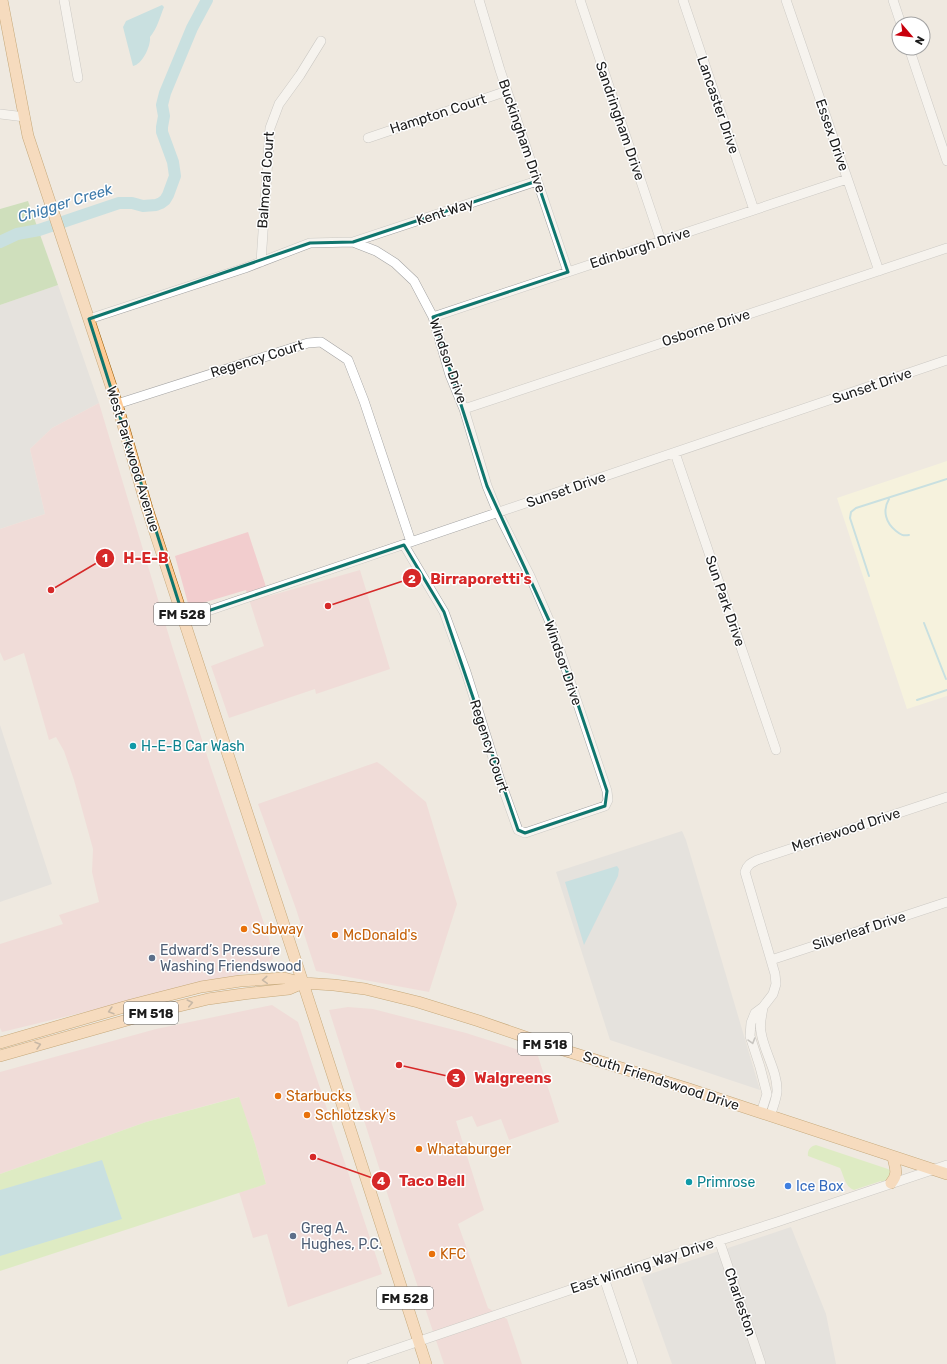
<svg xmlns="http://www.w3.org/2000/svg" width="947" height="1364" viewBox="0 0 947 1364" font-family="Rubik,sans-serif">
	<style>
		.residential { fill: #dad9d9 }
		.commercial { fill: #f2cdce }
		.education { fill: #fffdd9 }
		.grass { fill: #cbeea1 }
		.forest { fill: #a8d291 }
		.water { fill: #9cd5e1 }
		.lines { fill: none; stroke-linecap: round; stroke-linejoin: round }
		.stream { stroke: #9cd5e1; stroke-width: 2 }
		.river { stroke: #9cd5e1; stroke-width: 12 }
		.minor-casing { stroke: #a3a3a3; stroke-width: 10 }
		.major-casing { stroke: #945a00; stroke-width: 12 }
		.minor { stroke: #fff; stroke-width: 9 }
		.major { stroke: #ffcb95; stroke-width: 11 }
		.oneway { stroke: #997c5f }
		.oneway2 { stroke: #999 }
		.marked { fill: none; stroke: #0f766e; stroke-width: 3; stroke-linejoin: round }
		.culture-dot { fill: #0f9aa8; stroke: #fff; stroke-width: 1.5 }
		.food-dot { fill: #e8710a; stroke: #fff; stroke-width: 1.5 }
		.service-dot { fill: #5c6f8a; stroke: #fff; stroke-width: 1.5 }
		.shop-dot { fill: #3f7fe0; stroke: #fff; stroke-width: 1.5 }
		.labels { text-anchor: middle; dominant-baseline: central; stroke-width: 3; stroke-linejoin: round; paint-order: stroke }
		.shield { fill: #fff; stroke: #606060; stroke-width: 1 }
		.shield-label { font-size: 13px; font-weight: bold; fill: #1c1c1c }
		.street-label { font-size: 14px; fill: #1c1c1c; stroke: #fff }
		.culture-label { font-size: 14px; fill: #0d838f; stroke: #fff; text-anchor: start }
		.food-label { font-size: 14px; fill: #c56008; stroke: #fff; text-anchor: start }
		.service-label { font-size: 14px; fill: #4e5e75; stroke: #fff; text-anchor: start }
		.shop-label { font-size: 14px; fill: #366cbe; stroke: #fff; text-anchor: start }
		.water-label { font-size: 15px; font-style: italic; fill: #3f7bab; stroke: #fff }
		.leader { fill: none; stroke: #d62828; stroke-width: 1.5 }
		.callout-dot { fill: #d62828; stroke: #fff; stroke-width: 1.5 }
		.mark-label { font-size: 12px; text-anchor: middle; font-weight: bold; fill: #fff }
		.callout-label { font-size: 15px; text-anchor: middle; font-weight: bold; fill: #d62828; stroke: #fff; stroke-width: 3; stroke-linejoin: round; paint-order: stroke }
	</style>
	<rect width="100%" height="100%" fill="#efe9e0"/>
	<!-- residential -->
	<path class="residential" d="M58,285l41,118 -47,25 -22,21 15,65 -45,15v-224z
		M0,725l52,159 -52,18z
		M682,831l4,9 74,250 -150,-50 -54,-168z
		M791,1227l35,87 10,50h-164l-31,-87z"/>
	<!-- commercial -->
	<path class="commercial" d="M99,403l73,243 39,122 58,170 4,21 -22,13 -249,60 -2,-4v-84l63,-20 -4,-9 40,-13 -7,-30 1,-23 -19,-69 -10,-29 -8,-14 -7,3 -25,-87 -20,8 -4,-9v-123l45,-15 -15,-65 22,-21z
		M248,532l21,64 91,-26 30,99 -74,25 -1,-5 -86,29 -18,-52 53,-20 -18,-56 -57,17 -14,-51z
		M377,762l6,4 43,36 31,102 -28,88 -113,-21 -20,-62 -38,-105z
		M272,1005l26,17 84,252 -94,33 -21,-73 -14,4 -14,-46 27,-8 -11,-40 -17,-47 -92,25 -146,52v-102l156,-43z
		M348,1007l25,2 93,24 72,23 21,66 -50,18 -8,-21 -24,8 -5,-11 -16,5 28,89 -26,14 30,84 19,11 15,45h-78l-42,-124 -73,-230z"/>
	<!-- education -->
	<path class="education" d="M947,461v235l-40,13 -70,-211z"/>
	<!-- grass -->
	<path class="grass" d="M239,1097l16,47 11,40 -266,87v-97l146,-52z
		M816,1145l72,24 3,2 -2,8 -8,3v-1l-27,9c-9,-3 -10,-14 -14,-22l-32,-12c-1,-6 3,-10 8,-11z"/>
	<!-- forest -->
	<path class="forest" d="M28,201l30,84 -58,20v-96z"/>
	<!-- water -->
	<path class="water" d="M162,5l2,2c-4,10 -7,22 -14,30 1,8 -7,27 -17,29l-10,-39 3,-6z
		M617,866l2,3 -1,7 -34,69 -19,-63z
		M102,1160l20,59 -122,37v-66z"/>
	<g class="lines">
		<!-- stream -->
		<path class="stream" d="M889,499c-7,12 -3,24 7,32 5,4 7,5 13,4
			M869,576l-19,-58 1,-6 5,-4 91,-29
			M924,623l22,56
			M917,700l30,-10"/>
		<!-- river -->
		<path class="river" d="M0,242l17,-8 22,-4 80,-27h13l11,3 13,-1 5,-2 4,-3 3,-5 7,-19 -2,-14 -11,-30v-5l2,-11 -2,-11 3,-12 27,-65 15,-28"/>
		<defs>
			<path id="minor" d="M64,0l14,78
				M479,0l21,70 68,202
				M580,0l81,241
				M683,0l71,210
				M786,0l93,271
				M893,0l8,24
				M909,48l38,113
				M0,114l25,3
				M368,138l139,-47
				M353,242l184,-61
				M261,262l9,-134 9,-24 21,-29 21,-34
				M433,317l414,-138
				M89,319l156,-51 65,-25 43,-1 23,9 19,12 19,18 19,36 17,58 14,34 23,77 11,27 32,63 22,51 55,164 1,9 -3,6 -80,27 -7,-3 -18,-50 -34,-108 -22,-60 -40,-67
				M117,404l191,-61 13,-1 27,18 16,41 47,141
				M464,409l483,-161
				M675,453l101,297
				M184,619l763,-259
				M771,960l176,-58
				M763,1007c-1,9 -4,17 -2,25 3,20 17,40 16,60 -1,8 -4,16 -7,24
				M761,1113l6,-19 -7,-27 -10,-31 1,-13 4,-10 8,-6 10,-13 3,-10 -1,-10 -30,-102c2,-7 6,-9 12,-12l190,-63
				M719,1240l42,124
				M604,1278l29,86
				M352,1364l297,-101 128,-41 170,-57"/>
			<path id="major" d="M2,0l26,136 89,268 30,104 156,475 123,381
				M0,1043l131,-38 70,-18 39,-6 44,-3 19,5 31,2 31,4 53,13 61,19 81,28 129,40 258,85
				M0,1056l159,-45 49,-12 35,-5 46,-5 14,-6
				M891,1183c8,-10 4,-15 2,-26"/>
		</defs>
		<!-- minor casing -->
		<use href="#minor" class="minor-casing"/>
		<!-- major casing -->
		<use href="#major" class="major-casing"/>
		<!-- minor -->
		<use href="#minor" class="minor"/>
		<!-- major -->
		<use href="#major" class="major"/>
	</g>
	<!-- one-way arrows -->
	<defs><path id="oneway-chevron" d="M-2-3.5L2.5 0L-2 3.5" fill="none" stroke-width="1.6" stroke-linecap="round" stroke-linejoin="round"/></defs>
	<g class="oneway">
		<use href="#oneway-chevron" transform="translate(265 980) rotate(176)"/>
		<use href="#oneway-chevron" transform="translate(190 1003) rotate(-13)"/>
		<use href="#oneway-chevron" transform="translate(111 1011) rotate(164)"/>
		<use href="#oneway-chevron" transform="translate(38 1045) rotate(-16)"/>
	</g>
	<use class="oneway2" href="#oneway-chevron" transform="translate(752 1041) rotate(74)"/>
	<!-- marked area -->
	<path d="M0 0H947V1364H0ZM537,181l31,91 -135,45 54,169 65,141 55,164 -2,15 -80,27 -7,-3 -74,-218 -40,-67 -220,74 -95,-300 221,-76 43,-1z" fill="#efe9e0" fill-opacity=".55" fill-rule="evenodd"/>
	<path class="marked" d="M537,181l31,91 -135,45 54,169 65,141 55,164 -2,15 -80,27 -7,-3 -74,-218 -40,-67 -220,74 -95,-300 221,-76 43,-1z"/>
	<!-- markers -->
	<g class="culture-dot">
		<circle cx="133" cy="746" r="4"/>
		<circle cx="689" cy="1182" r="4"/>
	</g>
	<g class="food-dot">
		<circle cx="244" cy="929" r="4"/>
		<circle cx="335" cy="935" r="4"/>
		<circle cx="278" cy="1096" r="4"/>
		<circle cx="307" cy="1115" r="4"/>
		<circle cx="419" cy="1149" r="4"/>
		<circle cx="432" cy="1254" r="4"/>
	</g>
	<g class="service-dot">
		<circle cx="152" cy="958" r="4"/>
		<circle cx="293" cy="1236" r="4"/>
	</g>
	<circle class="shop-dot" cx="788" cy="1186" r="4"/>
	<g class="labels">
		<!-- shield labels -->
		<g class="shield">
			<rect x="154" y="603" width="56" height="22" rx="3"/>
			<rect x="124" y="1002" width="54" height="22" rx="3"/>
			<rect x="518" y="1033" width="54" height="22" rx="3"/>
			<rect x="377" y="1287" width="56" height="22" rx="3"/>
		</g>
		<g class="shield-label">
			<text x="182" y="614">FM 528</text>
			<text x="151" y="1013">FM 518</text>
			<text x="545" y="1044">FM 518</text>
			<text x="405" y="1298">FM 528</text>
		</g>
		<!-- street labels -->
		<g class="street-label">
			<text transform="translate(718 105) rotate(71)">Lancaster Drive</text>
			<text transform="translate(438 114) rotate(-18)">Hampton Court</text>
			<text transform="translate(620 121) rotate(71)">Sandringham Drive</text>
			<text transform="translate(832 135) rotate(71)">Essex Drive</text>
			<text transform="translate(522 136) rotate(71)">Buckingham Drive</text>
			<text transform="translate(266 180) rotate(-86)">Balmoral Court</text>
			<text transform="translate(445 212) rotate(-18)">Kent Way</text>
			<text transform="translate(640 248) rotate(-18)">Edinburgh Drive</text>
			<text transform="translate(706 328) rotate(-18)">Osborne Drive</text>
			<text transform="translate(257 359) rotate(-17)">Regency Court</text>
			<text transform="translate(448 361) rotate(71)">Windsor Drive</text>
			<text transform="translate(872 386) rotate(-19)">Sunset Drive</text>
			<text transform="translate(133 459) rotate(73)">West Parkwood Avenue</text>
			<text transform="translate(566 490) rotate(-19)">Sunset Drive</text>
			<text transform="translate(725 601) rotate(71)">Sun Park Drive</text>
			<text transform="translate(563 663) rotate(71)">Windsor Drive</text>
			<text transform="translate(489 746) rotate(72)">Regency Court</text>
			<text transform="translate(846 830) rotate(-18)">Merriewood Drive</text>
			<text transform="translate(859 931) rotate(-18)">Silverleaf Drive</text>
			<text transform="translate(661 1081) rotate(18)">South Friendswood Drive</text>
			<text transform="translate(642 1266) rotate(-18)">East Winding Way Drive</text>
			<text transform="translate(740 1302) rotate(71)">Charleston</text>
		</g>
		<!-- culture labels -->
		<g class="culture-label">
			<text x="141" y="746">H-E-B Car Wash</text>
			<text x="697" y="1182">Primrose</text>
		</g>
		<!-- food labels -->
		<g class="food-label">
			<text x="252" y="929">Subway</text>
			<text x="343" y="935">McDonald's</text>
			<text x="286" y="1096">Starbucks</text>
			<text x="315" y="1115">Schlotzsky's</text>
			<text x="427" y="1149">Whataburger</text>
			<text x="440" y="1254">KFC</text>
		</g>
		<!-- service labels -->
		<g class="service-label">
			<text x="160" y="950">Edward’s Pressure<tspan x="160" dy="16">Washing Friendswood</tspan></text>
			<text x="301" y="1228">Greg A.<tspan x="301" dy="16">Hughes, P.C.</tspan></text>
		</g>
		<!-- shop labels -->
		<g class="shop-label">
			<text x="796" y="1186">Ice Box</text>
		</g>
		<!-- water labels -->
		<g class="water-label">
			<text transform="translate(65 203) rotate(-17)">Chigger Creek</text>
		</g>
	</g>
	<!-- callouts -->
	<path class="leader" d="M51 590L105 558M328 606L412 578M399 1065L456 1078M313 1157L381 1181"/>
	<g class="callout-dot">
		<circle cx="51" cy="590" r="4"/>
		<circle cx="328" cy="606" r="4"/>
		<circle cx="399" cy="1065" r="4"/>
		<circle cx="313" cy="1157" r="4"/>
		<circle cx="105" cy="558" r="10"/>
		<circle cx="412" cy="578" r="10"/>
		<circle cx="456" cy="1078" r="10"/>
		<circle cx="381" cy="1181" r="10"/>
	</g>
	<g class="mark-label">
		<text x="105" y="562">1</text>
		<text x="412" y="583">2</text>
		<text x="456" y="1082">3</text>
		<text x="381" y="1185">4</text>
	</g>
	<g class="callout-label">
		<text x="146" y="563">H-E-B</text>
		<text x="481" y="584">Birraporetti's</text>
		<text x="513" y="1083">Walgreens</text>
		<text x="432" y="1186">Taco Bell</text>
	</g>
	<!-- north arrow -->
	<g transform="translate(911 36) rotate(118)"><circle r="19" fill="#ffffff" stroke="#a4a4a4"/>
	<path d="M0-3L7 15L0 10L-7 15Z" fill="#c8000c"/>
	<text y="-6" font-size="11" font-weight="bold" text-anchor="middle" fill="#1c1c1c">N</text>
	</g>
</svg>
